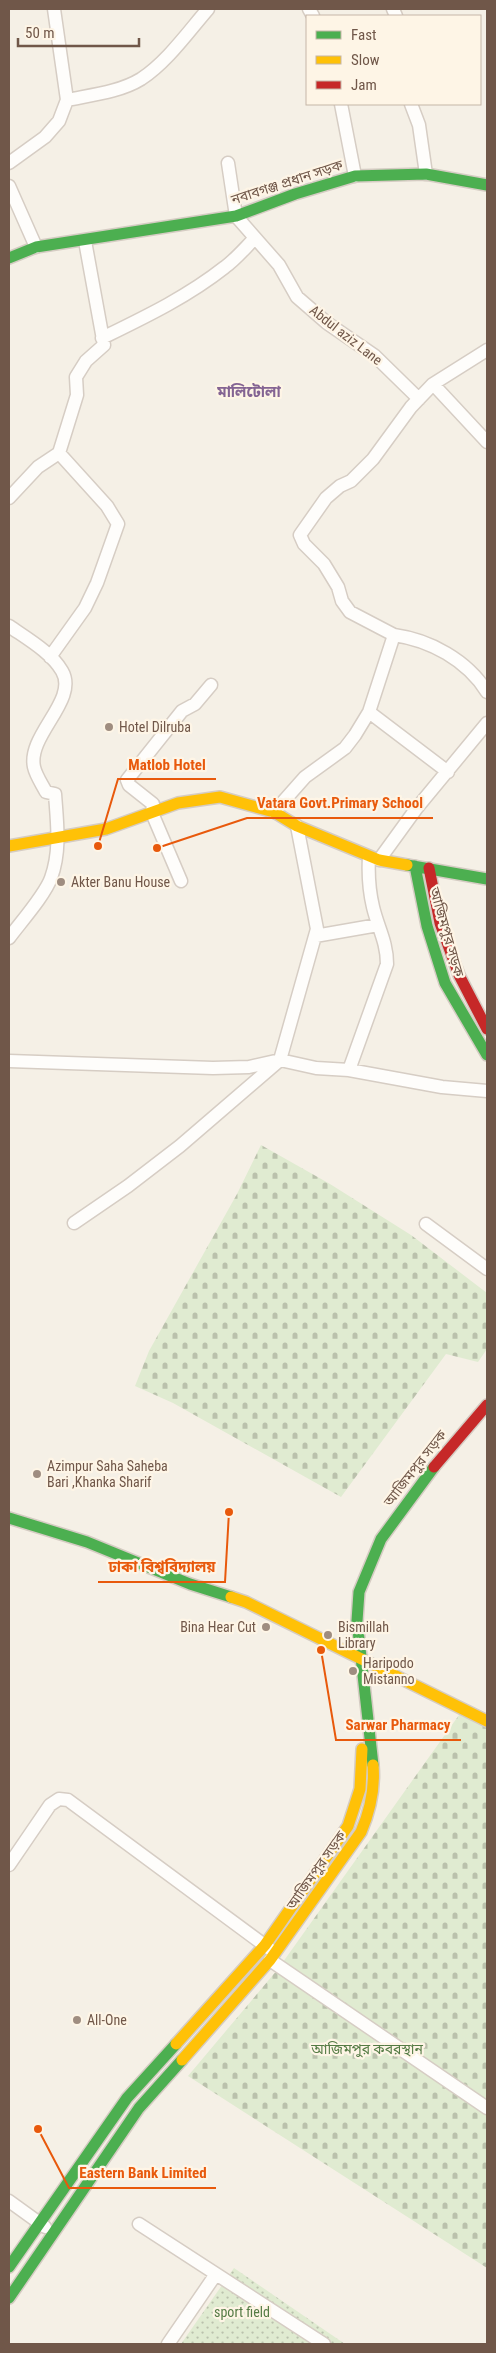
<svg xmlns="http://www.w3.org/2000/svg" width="496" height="2353" viewBox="0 0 496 2353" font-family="'Roboto Condensed','Noto Sans Bengali',sans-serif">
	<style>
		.cemetery { fill: url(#cemetery-stones) }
		.park { fill: url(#park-dots) }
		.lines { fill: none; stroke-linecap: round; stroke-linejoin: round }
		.street-casing { stroke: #d6cdc4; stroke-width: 15 }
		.fast-casing { stroke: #d5ccc3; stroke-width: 14 }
		.slow-casing { stroke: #d5ccc3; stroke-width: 14 }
		.jam-casing { stroke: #d5ccc3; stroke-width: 14 }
		.street { stroke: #fefdfb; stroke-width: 12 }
		.fast { stroke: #4caf50; stroke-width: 11 }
		.slow { stroke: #ffc107; stroke-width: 11 }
		.jam { stroke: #c62828; stroke-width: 11 }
		.poi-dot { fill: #9f8d80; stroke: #fef5e6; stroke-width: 2 }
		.labels { text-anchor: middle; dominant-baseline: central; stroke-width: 4.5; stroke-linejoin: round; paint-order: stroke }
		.street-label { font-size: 14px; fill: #705749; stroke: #fef5e6 }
		.poi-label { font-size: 14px; fill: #705749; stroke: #fef5e6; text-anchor: start }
		.park-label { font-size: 14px; fill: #547b44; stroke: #fef5e6 }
		.neighbourhood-label { font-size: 15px; font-weight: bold; fill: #846493; stroke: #fef5e6 }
		.leader { fill: none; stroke: #e8590c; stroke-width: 2 }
		.callout-dot { fill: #e8590c; stroke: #fef5e6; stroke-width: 2 }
		.callout-label { font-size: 15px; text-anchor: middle; font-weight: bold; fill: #e8590c; stroke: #fef5e6; stroke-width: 4.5; stroke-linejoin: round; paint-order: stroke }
	</style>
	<defs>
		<pattern id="cemetery-stones" width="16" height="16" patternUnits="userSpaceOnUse" patternTransform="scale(1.25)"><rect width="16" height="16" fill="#e0ebd1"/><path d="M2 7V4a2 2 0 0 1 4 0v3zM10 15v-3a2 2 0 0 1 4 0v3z" fill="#bac1ac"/></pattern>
		<pattern id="park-dots" width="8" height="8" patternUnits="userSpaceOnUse" patternTransform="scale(1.25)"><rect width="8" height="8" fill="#e0ebd1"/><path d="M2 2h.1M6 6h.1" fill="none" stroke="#bac1ac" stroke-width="1.8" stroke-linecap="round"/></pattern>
	</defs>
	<rect width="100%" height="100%" fill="#f5f0e6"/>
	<!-- cemetery -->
	<path class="cemetery" d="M261,1145l69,39 81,51 76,58v56l-9,13 -32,-8 -105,143 -168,-94 -38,-17 14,-35 88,-157z
		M459,1715l28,12v541l-299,-192 90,-107z"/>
	<!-- park -->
	<path class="park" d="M234,2268l111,76h-164z"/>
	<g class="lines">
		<defs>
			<path id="street" d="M309,9l4,7
				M393,9l3,7
				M67,100c24,-5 53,-8 74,-21 26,-17 47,-47 67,-70
				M341,104l14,72
				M411,104l8,21 7,49
				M9,163l36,-26 14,-16 8,-21 -13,-91
				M228,163l8,53 43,49 18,32 30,26 48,33 44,43
				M9,186l27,61
				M102,338c43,-21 85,-41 123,-71 11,-8 20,-19 30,-29
				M433,384l54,58
				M59,453l18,-58 -1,-18 10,-16 18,-16 -19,-104
				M9,498l29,-31 21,-14
				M9,626c17,12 42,26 53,45 17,29 -35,64 -28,96 2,9 8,17 12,25l9,2c2,28 6,57 -4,84 -6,17 -31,45 -42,60
				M394,635c36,5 73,25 93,57
				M50,657l35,-49 12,-25 21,-59 -11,-18 -48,-53
				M369,712l79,60
				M274,812l31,-35 40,-29 10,-13 14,-23 25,-77 -44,-23 -8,-11 -4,-14 -14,-23 -20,-20 -4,-9 26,-37 14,-12 11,-5 22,-22 38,-52 22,-23 54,-34
				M379,860l37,-51 71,-86
				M181,881l-29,-68 1,-9 -24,-19 -2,-5 55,-69 13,-7 16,-19
				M315,936l63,-11
				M9,1061l204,7 36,-1 31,-7 36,8 33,2 93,17 45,4
				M349,1070l38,-106c0,-22 -9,-36 -14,-57 -4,-17 -5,-33 -4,-50
				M74,1223l54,-37 52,-40 100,-86 37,-131 -20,-103
				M426,1224l61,45
				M9,1865l41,-60 9,-6 9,1 203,150
				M270,1960l217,148
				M9,2201l36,26
				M139,2224l185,120
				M168,2344l48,-70"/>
			<path id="fast" d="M9,258l27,-11 200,-31 59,-22 60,-18 71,-2 61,11
				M407,865l80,14
				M415,866l12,60 18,57 42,72
				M9,1518l78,24 103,42 41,13
				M373,1765l-16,-144 2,-29 22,-53 53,-72
				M9,2267l118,-169 49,-54
				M9,2298l130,-190 43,-48"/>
			<path id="slow" d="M9,846l97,-17 72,-26 42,-6 54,15 23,14 82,34 28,5
				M231,1597l15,5 241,119
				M176,2044l89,-99 83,-119 12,-37 2,-40
				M182,2060l88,-100 91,-128c9,-21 14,-44 12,-67"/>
			<path id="jam" d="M429,868l11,55 19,52 28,54
				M434,1467l53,-62"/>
		</defs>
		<!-- street casing -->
		<use href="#street" class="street-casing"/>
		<!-- fast casing -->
		<use href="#fast" class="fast-casing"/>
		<!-- slow casing -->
		<use href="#slow" class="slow-casing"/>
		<!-- jam casing -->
		<use href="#jam" class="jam-casing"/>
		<!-- street -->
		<use href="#street" class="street"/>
		<!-- fast -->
		<use href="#fast" class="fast"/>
		<!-- slow -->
		<use href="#slow" class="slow"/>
		<!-- jam -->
		<use href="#jam" class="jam"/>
	</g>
	<!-- markers -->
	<g class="poi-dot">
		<circle cx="109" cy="727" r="5"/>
		<circle cx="61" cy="882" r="5"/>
		<circle cx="37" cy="1474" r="5"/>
		<circle cx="266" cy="1627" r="5"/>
		<circle cx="328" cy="1635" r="5"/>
		<circle cx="353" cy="1671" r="5"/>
		<circle cx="77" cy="2020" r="5"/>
	</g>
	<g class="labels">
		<!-- street labels -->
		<g class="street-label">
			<text transform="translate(287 182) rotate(-18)">নবাবগঞ্জ প্রধান সড়ক</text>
			<text transform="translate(346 335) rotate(38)">Abdul aziz Lane</text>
			<text transform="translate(447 932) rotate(74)">আজিমপুর সড়ক</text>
			<text transform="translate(415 1468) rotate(-52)">আজিমপুর সড়ক</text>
			<text transform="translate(316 1870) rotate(-55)">আজিমপুর সড়ক</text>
		</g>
		<!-- poi labels -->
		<g class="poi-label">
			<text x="119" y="727">Hotel Dilruba</text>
			<text x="71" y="882">Akter Banu House</text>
			<text x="47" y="1466">Azimpur Saha Saheba<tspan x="47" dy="16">Bari ,Khanka Sharif</tspan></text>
			<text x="256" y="1627" text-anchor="end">Bina Hear Cut</text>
			<text x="338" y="1627">Bismillah<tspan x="338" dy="16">Library</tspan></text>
			<text x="363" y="1663">Haripodo<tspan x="363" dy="16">Mistanno</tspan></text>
			<text x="87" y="2020">All-One</text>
		</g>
		<!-- park labels -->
		<g class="park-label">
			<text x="367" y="2049">আজিমপুর কবরস্থান</text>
			<text x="242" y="2312">sport field</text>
		</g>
		<!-- neighbourhood labels -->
		<g class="neighbourhood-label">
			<text x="249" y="392">মালিটোলা</text>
		</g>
	</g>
	<!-- callouts -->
	<path class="leader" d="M98 846L118 779H216M157 848L247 818H433M229 1512L225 1582H98M321 1650L336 1740H461M38 2129L69 2188H216"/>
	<g class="callout-dot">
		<circle cx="98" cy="846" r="5"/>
		<circle cx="157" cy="848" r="5"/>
		<circle cx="229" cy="1512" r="5"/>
		<circle cx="321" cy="1650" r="5"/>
		<circle cx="38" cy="2129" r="5"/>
	</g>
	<g class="callout-label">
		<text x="167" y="770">Matlob Hotel</text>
		<text x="340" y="808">Vatara Govt.Primary School</text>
		<text x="162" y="1572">ঢাকা বিশ্ববিদ্যালয়</text>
		<text x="398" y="1730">Sarwar Pharmacy</text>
		<text x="143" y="2178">Eastern Bank Limited</text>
	</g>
	<!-- border -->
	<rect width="496" height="2353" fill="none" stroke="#705749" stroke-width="20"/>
	<!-- legend -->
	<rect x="306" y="15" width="175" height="90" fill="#fef5e6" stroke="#c5b6a7"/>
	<rect x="316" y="31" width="25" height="8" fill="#4caf50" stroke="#c5b6a7"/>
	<text x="351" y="40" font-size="15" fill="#705749">Fast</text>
	<rect x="316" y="56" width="25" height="8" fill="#ffc107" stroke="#c5b6a7"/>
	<text x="351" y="65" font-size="15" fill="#705749">Slow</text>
	<rect x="316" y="81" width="25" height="8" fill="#c62828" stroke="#c5b6a7"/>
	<text x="351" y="90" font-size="15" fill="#705749">Jam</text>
	<!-- scale -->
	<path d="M18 38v8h121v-8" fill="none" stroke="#705749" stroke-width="2.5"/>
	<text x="25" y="38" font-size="15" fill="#705749" stroke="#fef5e6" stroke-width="4" paint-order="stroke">50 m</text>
</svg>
